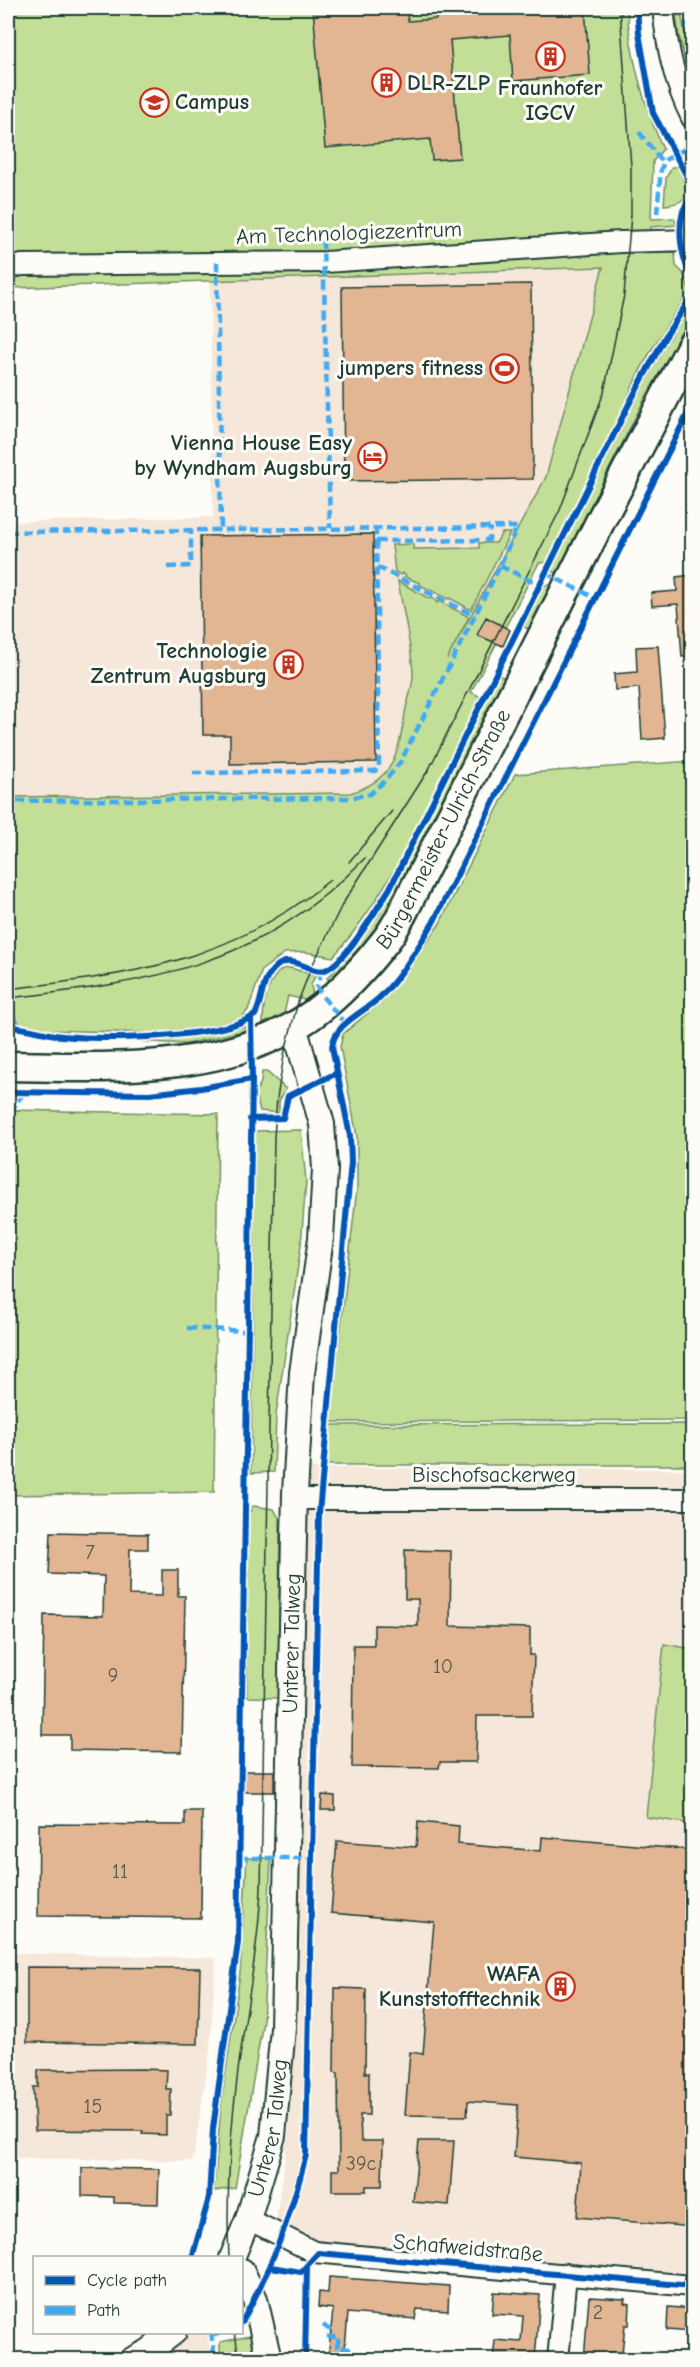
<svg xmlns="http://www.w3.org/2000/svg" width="700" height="2367" viewBox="0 0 700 2367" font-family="'Comic Neue',sans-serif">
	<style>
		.built { fill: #f5e7d9 }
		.green { fill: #c3df97; stroke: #718e66; stroke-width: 1.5 }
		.building { fill: #e3b693; stroke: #1f3d34; stroke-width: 1.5 }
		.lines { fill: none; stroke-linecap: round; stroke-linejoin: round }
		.minor-casing { stroke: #1f3d34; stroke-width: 24 }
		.tertiary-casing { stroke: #1f3d34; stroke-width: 28 }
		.secondary-casing { stroke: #1f3d34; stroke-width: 33 }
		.minor { stroke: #fdfcf7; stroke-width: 20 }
		.tertiary { stroke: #fdfcf7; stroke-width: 24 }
		.secondary { stroke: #fdfcf7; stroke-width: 28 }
		.tram { stroke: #1f3d34; stroke-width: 1.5 }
		.quiet { stroke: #3fa9f5; stroke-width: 4.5; stroke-dasharray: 9 4.5; stroke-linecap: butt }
		.cycleway-casing { stroke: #fdfcf7; stroke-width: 10 }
		.cycleway { stroke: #0057b8; stroke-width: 6 }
		.labels { text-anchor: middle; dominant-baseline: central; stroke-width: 6; stroke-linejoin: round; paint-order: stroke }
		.number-label { font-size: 20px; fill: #505b4c }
		.poi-label { font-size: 22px; font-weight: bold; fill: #1f3d34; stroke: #fdfcf7; text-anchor: end }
		.street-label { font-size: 22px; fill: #1f3d34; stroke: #fdfcf7 }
	</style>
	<rect width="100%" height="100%" fill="#fdfcf7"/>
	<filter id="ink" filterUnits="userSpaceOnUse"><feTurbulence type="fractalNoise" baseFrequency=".0167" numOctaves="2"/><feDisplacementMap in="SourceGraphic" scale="12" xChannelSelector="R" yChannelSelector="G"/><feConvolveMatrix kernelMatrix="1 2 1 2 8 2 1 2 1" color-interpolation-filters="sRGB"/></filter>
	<g filter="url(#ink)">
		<!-- built -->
		<path class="built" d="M603,266l-57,211 -155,288 -15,17 -8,6 -18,5 -342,4v-275l205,-5 -3,-236z
			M308,1468l384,1v804l-377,-29 -39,-25 13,-90z
			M8,1953l208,5 -6,92 -17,111 -185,-3z
			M188,2333h19l4,26 -64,1z"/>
		<!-- green -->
		<path class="green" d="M8,8h619c3,47 17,97 36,141l-10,12 -2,58 23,-1 3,7 -26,2 -1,24 25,1 1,14 7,7 7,18c-26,37 -50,74 -66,115l-75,156 -10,1 -68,129 10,5c-45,87 -83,187 -148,260l-28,-5 -20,1 -23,17 -14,40 -8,9 -37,9 -48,5 -147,-4v-232l342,-4c47,-14 48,-42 56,-85 3,-11 8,-25 7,-36 -2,-30 -10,-61 -15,-91l30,17 6,1 3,4 2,-2 30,16 -22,42 99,-182 57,-210 -592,21 -3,131z
			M675,8h5l12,63v15l-13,-50z
			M672,167h5c11,20 19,36 -13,38l2,-27z
			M692,303v12l-48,85 -87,173 -6,-2 86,-173 31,-57z
			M502,533h8l-39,77 -21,-12 -1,1 -29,-14v-2l-15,-6 1,-2 -4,-2 -1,2 -6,-3 -3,-27 21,-1v5l66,-1v-5h17z
			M546,585h3v5l-18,40 -7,-3 19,-41z
			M499,675l6,3 -22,51 -84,162 -5,3 -10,21 -18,27 -20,24 -16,16 -3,-4 19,-19 34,-46z
			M692,761v659l-362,2 27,-234v-52l-17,-89 3,-13 40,-34 29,-36 28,-41 75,-149z
			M291,968l24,8 -4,9 2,10 -8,5 -17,-4 -4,18 -21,10c0,-20 3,-42 19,-55z
			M241,1027h5l1,3 -61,14 -52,-3 58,-5z
			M262,1072h5l19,17 -7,12v12l-19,-2 -5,-17 6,-12z
			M8,1110l210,4 -4,378 -206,3z
			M301,1130l5,51 -5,64 -25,170 -2,57 -23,1 4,-342z
			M692,1424v41h-365l3,-40z
			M253,1506l21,3 6,11 -2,178 -31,-1 1,-182z
			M664,1644l28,5v175l-46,-7z
			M247,1858h24l-8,163 -28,167 -21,3 7,-85 19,-133z
			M250,2336l4,23h-34v-17z"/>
		<!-- building -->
		<path class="building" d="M313,8h93l2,13 28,-2 -1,-7 34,-3v-1h116l5,67 -77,6 -3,-46 -60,5 10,118 -28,2 -2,-21 -105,9z
			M531,284l2,195 -189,2 -2,-194z
			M373,534l3,228 -146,2v-29h-27l-3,-199z
			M693,575v81l-11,1 -4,-53 -26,2 -1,-13 26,-2 -1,-14z
			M486,617l24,13 -7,16 -26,-11z
			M658,646l7,92 -23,2 -3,-52 -24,2 -1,-16 23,-2 -1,-25z
			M51,1532l97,2v15h-18l-1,46 33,1v-26h16v26h7l-3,156 -112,-2v-15h-28l2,-120 59,1 1,-40 -55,-2z
			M405,1550l46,1 -1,75 80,2v27h4l-2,61h-55l-1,46h-36l-1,6 -87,-1 1,-122h21v-20l44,1v-27h-13z
			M245,1771h29v21h-30z
			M322,1795l13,1v14h-14z
			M185,1811h17l-1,107 -163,-2 1,-92 146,1z
			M418,1822l41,4 -1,18 83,7 1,-14 151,13v377l-116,-10 4,-54 -67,-6 4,-52 -50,-4 -1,15 -62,-1 5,-63 13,2 11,-132 -103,-9 6,-72 79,6z
			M27,1967l173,1 -2,76 -171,-2z
			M335,1988l31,1 -1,84h4v42h-9l1,26h22l-1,45h-16v5h-34v-21h7l-1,-97 -4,-1z
			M143,2069l24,1 -1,19h5l-1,26h-4v20l-24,-1 1,-3 -108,-1 -2,-43h5v-17z
			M419,2141h35l-5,64 -36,-3z
			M82,2168l77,1 -1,35 -44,-1v-6l-32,-1z
			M329,2277l120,9 -1,25 -31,-2 -2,10 -67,-6 -4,47h-16l5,-51 -15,-2 1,-15 9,1z
			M494,2292l46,3 -5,65h-42l2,-20 26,2 2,-26 -31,-2z
			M589,2297l36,2 -1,4 6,1 -1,21h-4l-3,28 -16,-1 -1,8h-21z
			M668,2307l25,2v23l-26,-2z"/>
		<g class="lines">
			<defs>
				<path id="minor" d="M663,8c4,39 11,75 29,110
					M8,268l14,-3 303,-3 296,-20 71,-2
					M295,1499h397
					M248,2219l66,33 378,34
					M558,2360l8,-86"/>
				<g id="tertiary">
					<path id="s1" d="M232,2258l16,-39 25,-83 10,-108 12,-535 7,-120 19,-135 4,-69 -3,-45 -28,-98"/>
					<path d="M242,2271l13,28 14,61"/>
					<path d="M132,2360l16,-8 26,-20"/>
				</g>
				<g id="secondary">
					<path id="s2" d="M8,1066c93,1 196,8 281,-37 37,-19 72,-57 97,-89 12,-15 20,-35 29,-52l187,-370 90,-173"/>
				</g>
			</defs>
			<!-- minor casing -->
			<use href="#minor" class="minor-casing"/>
			<!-- tertiary casing -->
			<use href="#tertiary" class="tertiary-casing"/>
			<!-- secondary casing -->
			<use href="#secondary" class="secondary-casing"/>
			<!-- minor -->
			<use href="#minor" class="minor"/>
			<!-- tertiary -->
			<use href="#tertiary" class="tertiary"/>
			<!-- secondary -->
			<use href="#secondary" class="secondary"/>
			<!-- tram -->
			<path class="tram" d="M349,862l43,-51
				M8,989c122,-14 223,-27 322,-109
				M8,998c141,-15 254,-32 357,-140
				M229,2258c-3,-63 1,-125 9,-187 8,-61 20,-121 23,-182l13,-752 3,-39 7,-43 14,-53 13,-34 31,-63 87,-136 131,-259 44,-118 20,-97 7,-80v-48l-11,-159
				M235,2332l4,28"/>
			<!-- quiet -->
			<path class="quiet" d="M684,8l8,43
				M639,132l24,31
				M657,213l4,-44 4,-9 27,-15
				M323,240l7,288
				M217,262l4,268
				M8,532l509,-5 -17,39 -99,195 -15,19 -16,14 -20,4 -338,3 -4,3
				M376,541l113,-1 1,-13
				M500,566l40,19
				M168,567l23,-1v-36
				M377,567l98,49
				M545,573l54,27
				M193,773l182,-2 4,-4 -3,-239
				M318,972l2,6 -3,9 5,9 24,29
				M8,978l4,38 9,11
				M8,1139c2,-21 1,-31 17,-46
				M187,1328l60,3
				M239,1858h73
				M323,2325l7,5 -1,7h10l-2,10 12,2v11
				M211,2332l4,28
				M211,2336l15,-4"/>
			<defs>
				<path id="cycleway" d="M637,8l2,25 14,80 38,71 1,7
					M692,194c-2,5 -7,12 -9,17 -6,22 -1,48 9,67
					M8,1027c19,0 36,7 54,9 43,4 159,3 193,-21 9,-17 5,-35 22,-49 16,-13 34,9 48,4 20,-7 53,-63 65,-82l239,-484 36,-67 27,-41
					M8,1092l141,2 52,-6 51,-9
					M250,1119l33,-1 5,-22 49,-23
					M192,2258l17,-60 4,-69 25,-187 14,-863 -1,-61
					M271,2267l30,5 17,-19 374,33
					M242,2322c31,-57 48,-104 64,-167l13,-642 32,-351 -1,-26 -18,-89c2,-23 31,-34 47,-49 22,-21 38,-49 54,-75 87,-173 172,-346 259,-518
					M305,2360l2,-92"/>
			</defs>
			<!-- cycleway casing -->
			<use href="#cycleway" class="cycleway-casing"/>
			<!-- cycleway -->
			<use href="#cycleway" class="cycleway"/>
		</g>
	</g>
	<!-- icons -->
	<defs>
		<symbol id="building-ring" viewBox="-11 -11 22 22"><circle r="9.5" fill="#fdfcf7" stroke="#c8321e" stroke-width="1.5"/><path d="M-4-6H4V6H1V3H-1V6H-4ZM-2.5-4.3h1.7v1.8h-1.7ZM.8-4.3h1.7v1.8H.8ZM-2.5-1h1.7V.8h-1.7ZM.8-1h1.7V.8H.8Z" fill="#c8321e"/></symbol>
		<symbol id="university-ring" viewBox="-11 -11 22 22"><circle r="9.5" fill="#fdfcf7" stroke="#c8321e" stroke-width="1.5"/><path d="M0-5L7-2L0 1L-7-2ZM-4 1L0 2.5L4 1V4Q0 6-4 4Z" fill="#c8321e"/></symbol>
		<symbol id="stadium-ring" viewBox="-11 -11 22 22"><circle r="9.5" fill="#fdfcf7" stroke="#c8321e" stroke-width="1.5"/><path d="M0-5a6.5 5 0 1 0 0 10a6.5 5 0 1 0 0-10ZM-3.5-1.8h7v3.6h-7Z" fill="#c8321e"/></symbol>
		<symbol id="hotel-ring" viewBox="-11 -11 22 22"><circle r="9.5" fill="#fdfcf7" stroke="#c8321e" stroke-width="1.5"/><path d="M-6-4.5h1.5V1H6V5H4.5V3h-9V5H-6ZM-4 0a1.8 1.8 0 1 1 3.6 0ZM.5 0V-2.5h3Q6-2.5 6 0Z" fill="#c8321e"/></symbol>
	</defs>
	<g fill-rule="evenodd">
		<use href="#building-ring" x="534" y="40" width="33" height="33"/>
		<use href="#building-ring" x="370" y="66" width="33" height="33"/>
		<use href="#university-ring" x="138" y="86" width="33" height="33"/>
		<use href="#stadium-ring" x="488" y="352" width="33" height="33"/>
		<use href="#hotel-ring" x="356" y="440" width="33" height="33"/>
		<use href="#building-ring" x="272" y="648" width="33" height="33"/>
		<use href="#building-ring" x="544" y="1970" width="33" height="33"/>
	</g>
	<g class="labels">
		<!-- number labels -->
		<g class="number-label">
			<text x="90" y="1552">7</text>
			<text x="443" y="1666">10</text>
			<text x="113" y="1675">9</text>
			<text x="120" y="1871">11</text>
			<text x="93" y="2106">15</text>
			<text x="361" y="2163">39c</text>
			<text x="598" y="2312">2</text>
		</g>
		<!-- poi labels -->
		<g class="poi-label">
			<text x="407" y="83" text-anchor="start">DLR-ZLP</text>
			<text x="550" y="88" text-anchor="middle">Fraunhofer<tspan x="550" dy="25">IGCV</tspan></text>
			<text x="175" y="102" text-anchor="start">Campus</text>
			<text x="483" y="368">jumpers fitness</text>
			<text x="352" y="443">Vienna House Easy<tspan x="352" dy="25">by Wyndham Augsburg</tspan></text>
			<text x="267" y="651">Technologie<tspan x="267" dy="25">Zentrum Augsburg</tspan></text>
			<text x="540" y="1974">WAFA<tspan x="540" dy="25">Kunststofftechnik</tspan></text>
		</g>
		<!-- street labels -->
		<g class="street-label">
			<text transform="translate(349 233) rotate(-2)">Am Technologiezentrum</text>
			<text stroke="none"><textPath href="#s2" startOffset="544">Bürgermeister-Ulrich-Straße</textPath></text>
			<text x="494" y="1475">Bischofsackerweg</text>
			<text stroke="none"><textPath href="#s1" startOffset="622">Unterer Talweg</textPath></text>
			<text stroke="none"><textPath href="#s1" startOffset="136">Unterer Talweg</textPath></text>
			<text transform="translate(468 2248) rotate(5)">Schafweidstraße</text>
		</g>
	</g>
	<!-- margin -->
	<rect width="700" height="2367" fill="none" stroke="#fdfcf7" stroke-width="30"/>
	<rect x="15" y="15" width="670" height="2337" fill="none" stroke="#1f3d34" stroke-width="2" filter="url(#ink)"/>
	<!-- legend -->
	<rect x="33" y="2256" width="210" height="78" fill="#fdfcf7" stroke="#a4b0a9" stroke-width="1.5"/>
	<rect x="45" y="2276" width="30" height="9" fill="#0057b8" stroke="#a4b0a9" stroke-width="1.5"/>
	<text x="87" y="2286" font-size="18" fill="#1f3d34">Cycle path</text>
	<rect x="45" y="2306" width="30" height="9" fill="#3fa9f5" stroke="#a4b0a9" stroke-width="1.5"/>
	<text x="87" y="2316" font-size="18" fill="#1f3d34">Path</text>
</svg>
